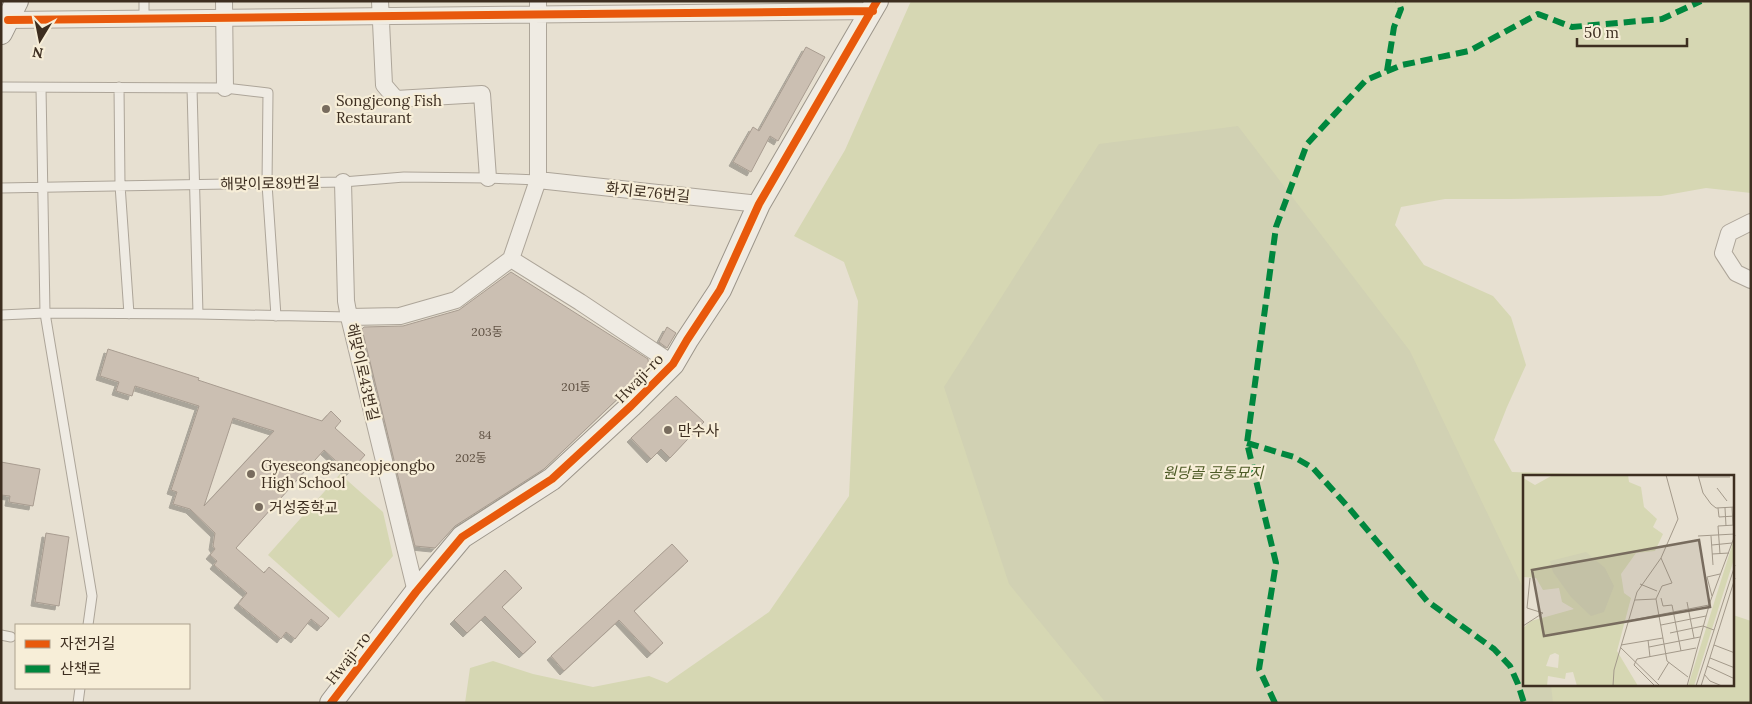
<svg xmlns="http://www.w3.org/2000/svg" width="1752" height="704" viewBox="0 0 1752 704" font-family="Lora,'Noto Sans KR',serif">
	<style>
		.green { fill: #d6d7b3 }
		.cemetery { fill: #d1d1b3 }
		.building { fill: #cbbfb2; stroke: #a89c90; fill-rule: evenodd; filter: url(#shadow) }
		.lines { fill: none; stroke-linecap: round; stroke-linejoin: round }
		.lane-casing { stroke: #ada599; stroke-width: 11 }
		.street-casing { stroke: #ada599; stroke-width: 18 }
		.secondary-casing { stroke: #9c958a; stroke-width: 24 }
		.lane { stroke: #efebe3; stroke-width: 9 }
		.street { stroke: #efebe3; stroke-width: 16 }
		.secondary { stroke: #efebe3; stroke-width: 22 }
		.quiet { stroke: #00873e; stroke-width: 6; stroke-dasharray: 12 6; stroke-linecap: butt }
		.cycleway-casing { stroke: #f7eed8; stroke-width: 11 }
		.cycleway { stroke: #e8590c; stroke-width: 8 }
		.poi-dot { fill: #786c5e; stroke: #f7eed8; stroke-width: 2 }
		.labels { text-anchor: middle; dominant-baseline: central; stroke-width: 4.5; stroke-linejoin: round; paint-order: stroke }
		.number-label { font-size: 12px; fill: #605244 }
		.poi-label { font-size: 15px; fill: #3d2e20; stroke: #f7eed8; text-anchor: start }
		.street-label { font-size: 15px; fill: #3d2e20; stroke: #f7eed8 }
		.park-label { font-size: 15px; font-style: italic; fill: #4d5a26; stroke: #f7eed8 }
		.inset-road { fill: none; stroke: #a3998a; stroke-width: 1 }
		.view { fill: #786c5e; fill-opacity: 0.15; stroke: #786c5e; stroke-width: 2.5 }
		.inset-edge { fill: none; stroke: #3d2e20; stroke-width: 2.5 }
	</style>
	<defs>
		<filter id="shadow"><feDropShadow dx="-4" dy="4" stdDeviation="0" flood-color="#0004"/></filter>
	</defs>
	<rect width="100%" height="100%" fill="#e7e0d1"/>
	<!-- green -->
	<path class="green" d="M911,1h840v192l-45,-5 -45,8 -151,3h-65l-44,8 -6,18 29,40 69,31 18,21 15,48 -19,42 -13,33 18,32 140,4 -128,1v208h209v-70l18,6v82h-1286l5,-35 23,-7 40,13 60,13 56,-11 18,7 102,-71 80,-116 9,-195 -14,-39 -50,-26 51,-86z
		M340,474l43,38 10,44 -54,62 -71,-63z"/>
	<!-- cemetery -->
	<path class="cemetery" d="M1238,126l172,225 114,239v95h27l2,18h-447l-97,-119 -65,-197 155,-243z"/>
	<!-- building -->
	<path class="building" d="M806,47l19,10 -47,84 -8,-5 -19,36 -18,-10 20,-35 6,4z
		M511,272l137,87 1,10 -105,100 -89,57 -20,22 -20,-2 -53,-217 2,-2 39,-1 56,-16z
		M667,327l9,6 -9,15 -8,-6z
		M108,349l91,29 -1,2 124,41 9,-10 10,10 -6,7 30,27 -16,18 -25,-23 -88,98 28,25 5,-6 60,51 -8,9 -10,-8 -16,20 -9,-7 -5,7 -43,-35 9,-11 -33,-28 3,-4 -7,-6 5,-6 -2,-3 2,-13 -25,-24 -17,-5 4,-12 -6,-2 28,-84 -64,-20 -3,10 -16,-5 3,-9 -19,-6zM233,418l41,13 -70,75z
		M676,396l28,26 -34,36 -9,-9 -10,10 -20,-21z
		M1,462l39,7 -7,37 -24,-4 1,-6 -9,-1z
		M46,533l23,4 -10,69 -24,-4z
		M672,544l16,17 -54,50 29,32 -12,11 -32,-34 -55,51 -13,-15z
		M505,570l17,18 -20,19 34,35 -13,12 -38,-38 -18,17 -13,-13z"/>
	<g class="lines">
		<defs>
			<path id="lane" d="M144,19v-18
				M1,87l224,1 43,5 -1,91 9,132
				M119,87l1,98 9,129
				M41,88l4,225 153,1 151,3
				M192,88l6,226
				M1,188l342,-6 61,-5 84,1 50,2
				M1,315l44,-2 47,283 -4,29
				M1,635l10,2
				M78,703l2,-15"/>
			<path id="street" d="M224,1l1,87
				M380,1l4,84 12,14 86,-5 6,84
				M8,20l865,-9
				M538,180l221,24
				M343,182l3,119 3,16
				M1751,222l-22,11 -6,20 13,20 15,7
				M511,259l69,43 93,62
				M416,592l-67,-275 51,-1 56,-16 55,-41 27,-79v-179"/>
			<path id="secondary" d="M1,33l16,-32
				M331,703l85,-111 46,-55 90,-58 79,-73 42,-42 14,-24 33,-50 39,-86 118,-203"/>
		</defs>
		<!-- lane casing -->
		<use href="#lane" class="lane-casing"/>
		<!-- street casing -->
		<use href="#street" class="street-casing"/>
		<!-- secondary casing -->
		<use href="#secondary" class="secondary-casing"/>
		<!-- lane -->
		<use href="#lane" class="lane"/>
		<!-- street -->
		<use href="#street" class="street"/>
		<!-- secondary -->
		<use href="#secondary" class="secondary"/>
		<!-- quiet -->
		<path class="quiet" d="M1387,71l7,-44 7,-18 -3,-8
			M1247,443l47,14 19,11 36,40 78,93 67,48 16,17 8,18 6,19
			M1275,703l-16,-34 17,-106 -29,-120 29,-216 31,-83 59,-64 36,-15 67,-14 69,-37 34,13 90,-8 39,-18"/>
		<defs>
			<path id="cycleway" d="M8,20l865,-9
				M331,703l85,-111 46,-55 90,-58 79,-73 42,-42 14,-24 33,-50 39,-86 118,-203"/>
		</defs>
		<!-- cycleway casing -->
		<use href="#cycleway" class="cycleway-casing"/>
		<!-- cycleway -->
		<use href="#cycleway" class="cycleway"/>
	</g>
	<!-- markers -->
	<g class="poi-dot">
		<circle cx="326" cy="109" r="5"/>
		<circle cx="668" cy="430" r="5"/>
		<circle cx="251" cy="474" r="5"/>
		<circle cx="259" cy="507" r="5"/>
	</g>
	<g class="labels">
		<!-- number labels -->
		<g class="number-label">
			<text x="487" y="331">203동</text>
			<text x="576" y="386">201동</text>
			<text x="485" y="434">84</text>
			<text x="471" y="457">202동</text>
		</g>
		<!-- poi labels -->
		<g class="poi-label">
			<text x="336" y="100">Songjeong Fish<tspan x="336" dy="17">Restaurant</tspan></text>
			<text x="678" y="430">만수사</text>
			<text x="261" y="465">Gyeseongsaneopjeongbo<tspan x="261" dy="17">High School</tspan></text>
			<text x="269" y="507">거성중학교</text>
		</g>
		<!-- street labels -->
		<g class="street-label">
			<text transform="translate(270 183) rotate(-1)">해맞이로89번길</text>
			<text transform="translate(648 192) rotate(6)">화지로76번길</text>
			<text transform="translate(363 372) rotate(77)">해맞이로43번길</text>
			<text transform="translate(639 378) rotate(-46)">Hwaji-ro</text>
			<text transform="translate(348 658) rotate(-52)">Hwaji-ro</text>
		</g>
		<!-- park labels -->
		<g class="park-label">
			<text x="1213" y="472">원당골 공동묘지</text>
		</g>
	</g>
	<!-- overview -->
	<g transform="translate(1523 475)">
		<rect width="211" height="211" fill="#e7e0d1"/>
		<path d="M30,0h75l1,7 12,5 3,20 13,12 -4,8 10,7 -8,17 -19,2 -15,21 3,19 7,5 -14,53 21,35h-61l-4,-14 -7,1 -1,6 -17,-3 -1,10h-24v-58l8,-7 43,-12 -12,-7 -3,-14 -16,2 -7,-12 -13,-1v-99l12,7zM32,178l4,2 -1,13 -12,-2 4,-11zM211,64v20l-40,127h-6z" fill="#d6d7b3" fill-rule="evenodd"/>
		<path d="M63,77l19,16 9,18 -10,26 -13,4 -20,-19 -18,-25 -3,-11z" fill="#d1d1b3"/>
		<path class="inset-road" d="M175,0l5,18 8,11 5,4 19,-1M176,2h31M194,13l10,13M209,32l1,18M195,33l1,9 16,-1M202,33l1,18M175,61l37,-2M188,61l2,29M189,70l20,-2M189,79l17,-1M197,79l-2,-28 17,-1M138,83l11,25 -10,3 -6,13 11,62 21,16M117,109l17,7M189,121l-5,-19 13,-3M138,123l2,8 9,-1 9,46M112,125l21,-1M164,127l7,36M104,146l82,-16M138,150l45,-9M0,151l20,-13 -16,-5 3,-30M147,158l33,-7 11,4M125,165l2,17M98,170l42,-7M191,170l21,8M97,172l40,39M126,172l51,-10M187,183l25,10M184,191l28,13M181,199l6,7 12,5M135,205l11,-18M90,211l1,-16 23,-78 24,-34 17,-39 -12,-44M132,211l-21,-21 3,-6 59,-11M164,211l23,-84 25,-67M173,211l39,-121M178,211l34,-108"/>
		<path class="view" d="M176,65l11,67 -166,29 -12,-66z"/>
		<rect width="211" height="211" class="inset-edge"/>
	</g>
	<!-- border -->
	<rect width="1752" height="704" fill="none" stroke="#3d2e20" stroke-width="5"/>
	<!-- legend -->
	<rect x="15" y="624" width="175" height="65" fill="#f7eed8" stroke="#ada18e"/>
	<rect x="25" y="640" width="25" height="8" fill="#e8590c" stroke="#ada18e"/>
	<text x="60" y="649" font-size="15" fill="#3d2e20">자전거길</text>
	<rect x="25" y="665" width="25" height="8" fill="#00873e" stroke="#ada18e"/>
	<text x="60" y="674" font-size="15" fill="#3d2e20">산책로</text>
	<!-- north arrow -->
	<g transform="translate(40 40) rotate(190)" stroke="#f7eed8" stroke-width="4" paint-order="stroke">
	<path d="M0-4L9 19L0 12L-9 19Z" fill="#3d2e20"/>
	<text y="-8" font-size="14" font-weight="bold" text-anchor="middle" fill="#3d2e20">N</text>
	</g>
	<!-- scale -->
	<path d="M1577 38v8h110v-8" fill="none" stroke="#3d2e20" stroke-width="2.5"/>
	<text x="1584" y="38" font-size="15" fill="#3d2e20" stroke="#f7eed8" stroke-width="4" paint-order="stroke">50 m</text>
</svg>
